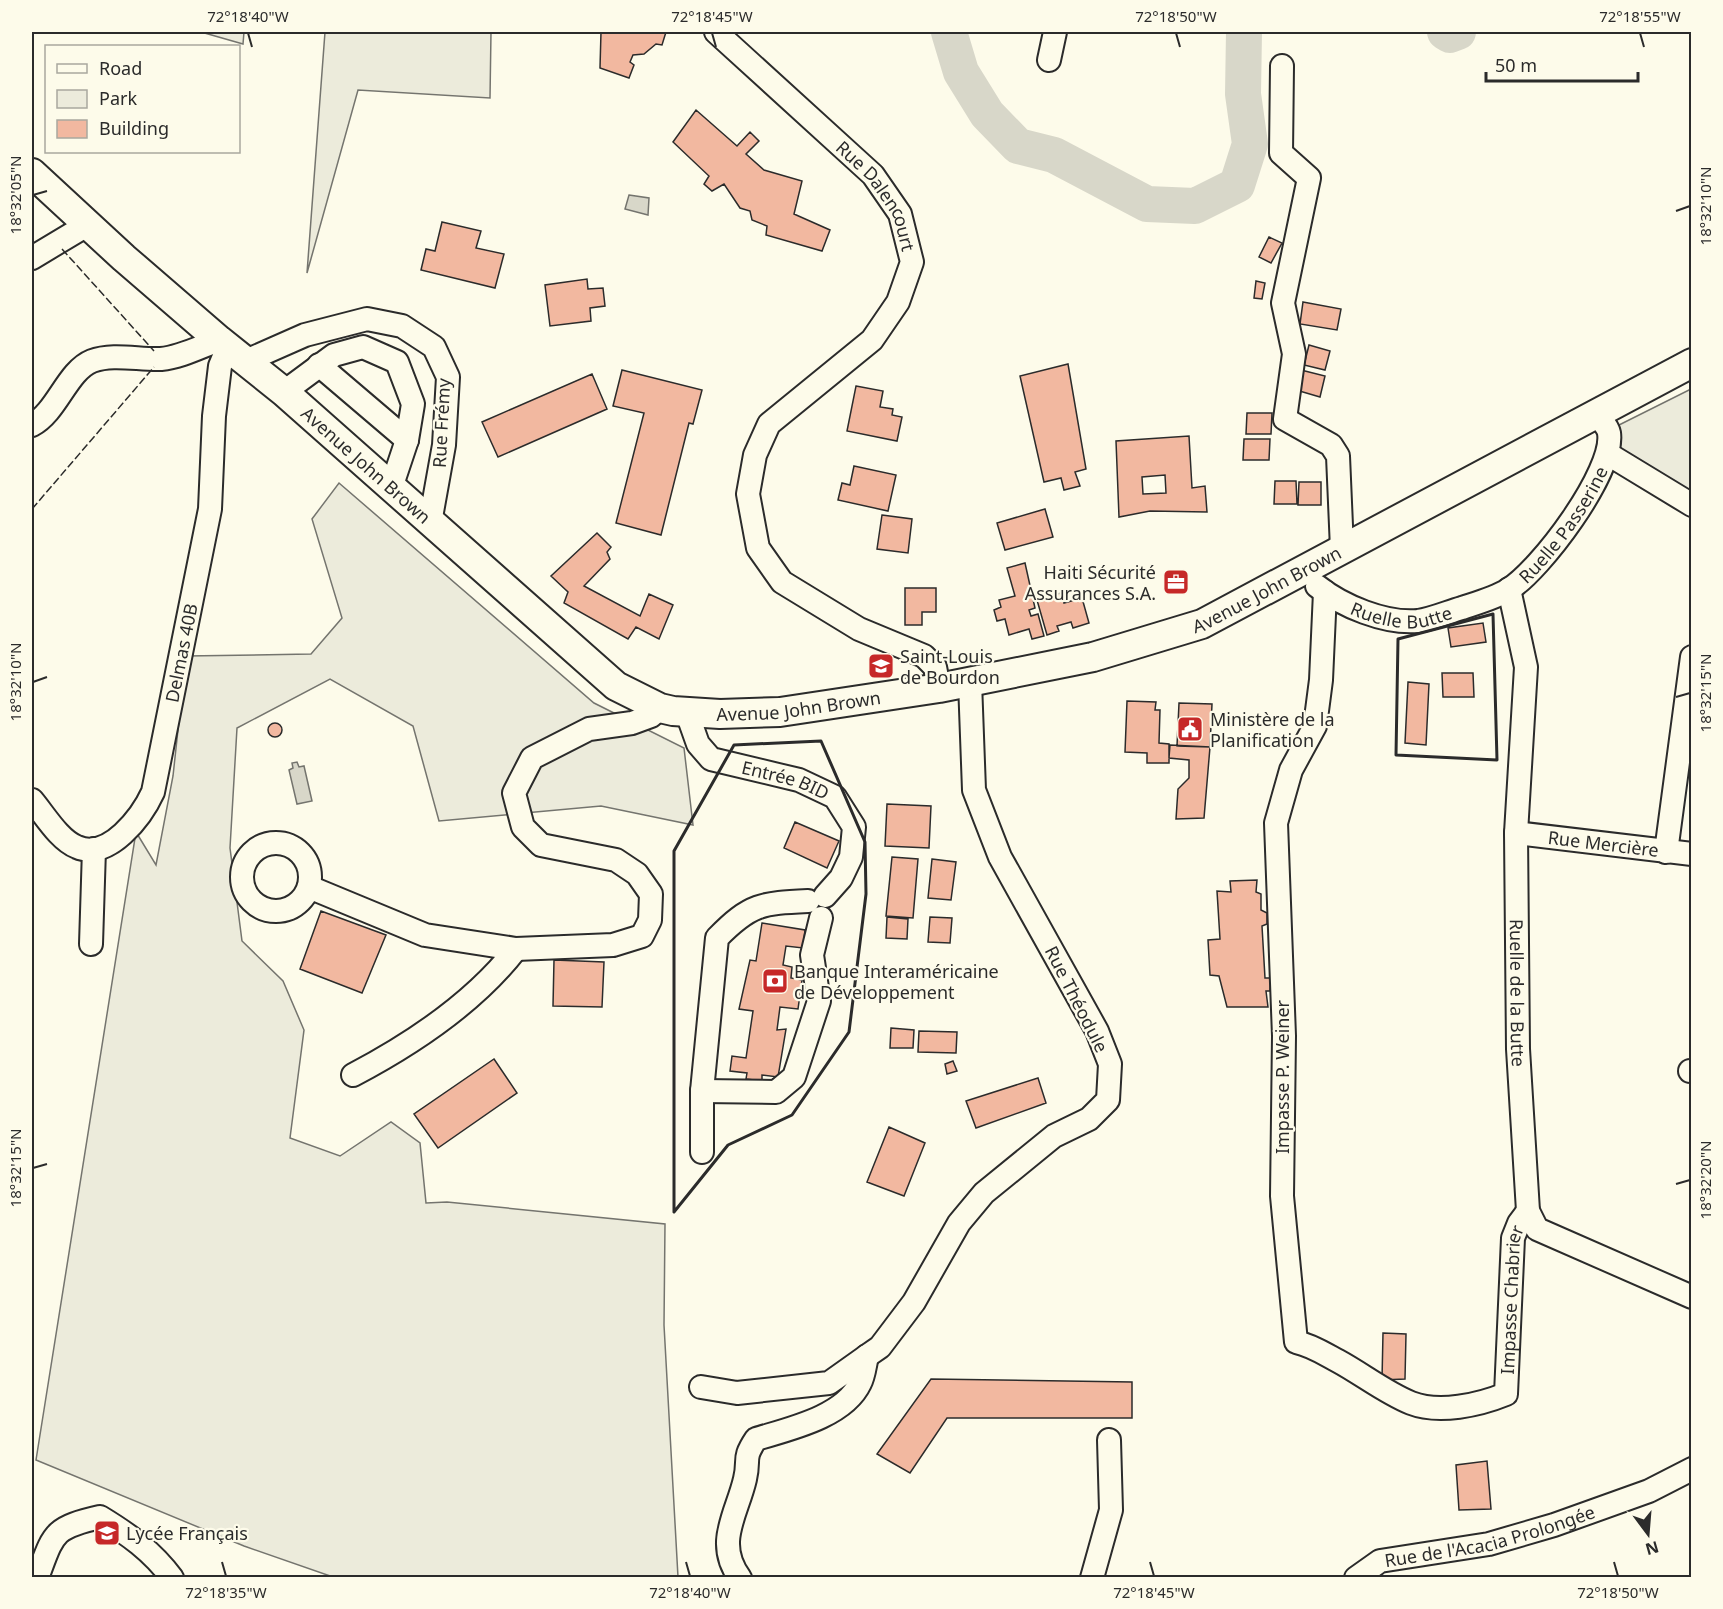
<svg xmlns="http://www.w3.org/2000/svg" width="1723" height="1609" viewBox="0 0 1723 1609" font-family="'Noto Sans',sans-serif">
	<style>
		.green { fill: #ecebdb; stroke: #74746e; stroke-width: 1.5 }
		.water { fill: #d8d7c9; stroke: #74746e; stroke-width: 1.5 }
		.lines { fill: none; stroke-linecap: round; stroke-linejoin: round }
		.river { stroke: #d8d7c9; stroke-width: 36 }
		.building { fill: #f2b8a0; stroke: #2b2b2b; stroke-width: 1.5; fill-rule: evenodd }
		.minor-casing { stroke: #2b2b2b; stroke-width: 26 }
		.major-casing { stroke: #2b2b2b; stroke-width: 32 }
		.minor { stroke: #fdfbea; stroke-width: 22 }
		.major { stroke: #fdfbea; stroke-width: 28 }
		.fence { stroke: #2b2b2b; stroke-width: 1.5; stroke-dasharray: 8 3; stroke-linecap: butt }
		.wall { stroke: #2b2b2b; stroke-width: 3 }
		.ticks { fill: none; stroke: #2b2b2b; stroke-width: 2 }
		.labels { text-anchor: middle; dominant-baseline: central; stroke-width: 4.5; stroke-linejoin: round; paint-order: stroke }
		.street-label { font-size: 18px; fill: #2b2b2b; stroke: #fdfbea }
		.poi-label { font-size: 18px; fill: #2b2b2b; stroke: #fdfbea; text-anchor: start }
		.neatline { fill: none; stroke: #2b2b2b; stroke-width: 2 }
		.ticks-label { font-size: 15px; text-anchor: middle; fill: #2b2b2b }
	</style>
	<rect width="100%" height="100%" fill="#fdfbea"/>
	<!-- green -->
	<path class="green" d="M201,32h43l-1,12z
		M325,32h166l-1,66 -132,-8 -51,183z
		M1691,389v117l-72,-40 -4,-39z
		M339,483l255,220 90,45 9,77 -92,-19 -162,15 -26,-95 -83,-47 -93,49 -7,120 12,93 41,40 21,49 -14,108 50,18 51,-34 29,21 6,60 21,-1 218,22 -1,101 14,252h-345l-89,-31 -208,-86 100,-628 20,33 17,-89 13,-120 125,-2 31,-36 -30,-99z"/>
	<!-- water -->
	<path class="water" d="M629,195l20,3 -1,17 -23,-6z
		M297,762l2,5 5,-1 8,35 -15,3 -8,-34 4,-2 -1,-5z"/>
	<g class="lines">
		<!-- river -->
		<path class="river" d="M949,32l12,40 26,42 31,32 36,9 93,49 48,2 42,-21 13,-41 -7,-50 1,-62
			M1445,32l5,3 8,-3"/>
	</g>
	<!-- building -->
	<path class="building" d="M601,32h65l-4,13 -6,-1 -12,10 -11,1 -3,7 4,3 -5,13 -29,-10z
		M696,110l41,36 13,-14 9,9 -13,13 18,16 38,11 -8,33 36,16 -8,21 -56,-16 1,-9 -15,-6 -2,-9 -10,-3 -16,-24 -12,7 -8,-7 5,-8 -36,-34z
		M442,222l39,9 -5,17 28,6 -9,34 -74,-18 5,-21 9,2z
		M1269,237l13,6 -11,20 -12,-6z
		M587,279l1,10 15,-1 2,18 -15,2 1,13 -41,5 -5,-41z
		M1256,281l9,2 -3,16 -8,-1z
		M1303,302l38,7 -4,21 -37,-6z
		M1309,345l21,6 -5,19 -21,-5z
		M1068,364l18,105 -11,3 5,14 -16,4 -3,-12 -17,4 -24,-106z
		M622,370l80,20 -9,34 -4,-1 -28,112 -45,-12 28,-110 -31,-7z
		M1301,370l24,6 -5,21 -24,-7z
		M592,374l15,35 -109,48 -16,-35z
		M856,386l27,5 -3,16 13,2 -1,6 10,2 -5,24 -50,-10z
		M1247,413h25l-1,21h-25z
		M1189,436l3,52 13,-2 2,26 -57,-1 -31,6 -3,-76zM1165,475l1,18 -23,1 -1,-17z
		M1244,439h26l-1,21h-26z
		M854,466l42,9 -8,36 -50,-11 4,-17 8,2z
		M1275,481h21l1,23h-23z
		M1299,482h22v23h-23z
		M1045,509l8,28 -48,13 -8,-27z
		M882,515l30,4 -4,34 -31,-4z
		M597,533l14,14 -4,5 3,7 -26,27 56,30 9,-22 24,11 -14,34 -23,-12 -8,12 -64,-36 4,-11 -17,-16z
		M1025,563l10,45 -6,2 2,6 7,-2 6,22 -12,3 -3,-10 -20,6 -4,-16 -8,2 -3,-11 7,-3 -2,-7 16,-4 -8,-28z
		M905,588h31v24h-14v13h-17z
		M1061,593l3,10 18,-5 7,25 -16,5 -2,-6 -14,4 2,5 -12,4 -10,-35z
		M1483,623l3,19 -35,5 -3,-19z
		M1442,673h31l1,24h-31z
		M1408,682l21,2 -3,61 -21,-2z
		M1127,701l29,1 -1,8h5l-1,33 10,1v19h-22v-10l-22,-1z
		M1179,703l33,1 -2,43 -33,-1z
		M268 730a7 7 0 1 1 14 0a7 7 0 1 1-14 0Z
		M1170,745l40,2 -6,71 -28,1 2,-30 11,-11v-18l-20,-2z
		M887,804l44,2 -2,42 -44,-2z
		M795,822l44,19 -12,27 -43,-20z
		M892,857l26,2 -5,59 -27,-2z
		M932,859l24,3 -5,38 -23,-2z
		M1257,880l-1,12 5,2v16l6,3v11l-5,2 3,52h6l-1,13h-4l2,16h-41l-8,-31 -9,-1 -2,-35 12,-1 -3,-48 14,1 -1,-11z
		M321,911l65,24 -24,58 -62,-24z
		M887,917l21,2 -1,20 -21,-1z
		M930,917l22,1 -2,25 -22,-1z
		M762,923l43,7 -2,18 -17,-2 -3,19 9,2 -1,11 11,2 -4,29 -18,-2 -3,23 9,-1 -8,48 -16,-2v6l-16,-2 1,-6 -17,-2 2,-15 14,2 7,-47 -14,-2 11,-49 6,1z
		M554,960l50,2 -2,45 -49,-1z
		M891,1028l23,2 -1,18h-23z
		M919,1031l38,1 -1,21 -38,-1z
		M494,1059l23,34 -79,55 -24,-34z
		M953,1061l4,10 -10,3 -2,-10z
		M1038,1078l8,25 -70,25 -10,-27z
		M889,1127l36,16 -21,53 -37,-14z
		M1383,1333l23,1 -1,45 -23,1z
		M931,1379l201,3v36h-185l-37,55 -33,-19z
		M1487,1461l4,48 -32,1 -3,-45z"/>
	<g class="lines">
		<defs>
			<g id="minor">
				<path id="s1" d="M716,32l157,143 27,39 12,48 -14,40 -26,38 -103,84 -14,31 -7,39 10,54 24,34 77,47 65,27 11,11 4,21"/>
				<path d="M1049,60l6,-28"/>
				<path d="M1282,66l-1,87 28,25 -26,125 11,51 -9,65 46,26 7,11 4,93"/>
				<path d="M32,258l55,-33"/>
				<path d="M246,361l59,-26 62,-16 35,7 32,21 14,30 -4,68 -14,78"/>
				<path d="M319,365l88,75"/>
				<path d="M284,392l50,-37 29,-8 34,15 16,42 -6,36 -16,48"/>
				<path d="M32,425c25,-13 35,-54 60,-64 21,-8 47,-1 69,-2 20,-2 39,-12 58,-19"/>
				<path d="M1608,454l84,51"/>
				<path id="s2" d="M1317,586c25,20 68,38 101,35 14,-2 30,-9 44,-13 15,-5 33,-10 46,-18 32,-19 107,-119 101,-157 -1,-6 -8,-13 -12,-19"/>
				<path id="s3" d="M1509,589l17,78 -10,166 2,216 10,162 9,18 155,68"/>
				<path id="s4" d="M1325,592l-4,88 -6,46 -24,44 -15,53 8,213 -2,160 14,146c15,3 29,12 42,19 24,13 48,32 73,42 28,11 68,2 95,-9l7,-156 6,-15 9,-12"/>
				<path id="s5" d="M687,713l11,31 13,15 88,21 36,17 19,30 -3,30 -10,21 -16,18"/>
				<path id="s6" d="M32,800c12,14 27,40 45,47 32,14 65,-31 76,-55l57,-283 4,-93 6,-50 8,-19"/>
				<path id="s7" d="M1516,833l176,21"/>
				<circle cx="276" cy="877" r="34"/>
				<path d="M1666,852l26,-195"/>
				<path d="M309,887l116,48 91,14 97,-4 29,-9 8,-16 1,-26 -14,-20 -21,-14 -75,-15 -18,-18 -9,-34 18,-35 57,-29 43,-6 19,-7 9,-8"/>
				<path d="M91,944l3,-95"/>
				<path d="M1690,1071h2"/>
				<path d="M353,1075c59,-31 121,-72 163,-126"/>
				<path d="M702,1091l74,1 18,-15 25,-76 -7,-46 9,-37"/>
				<path d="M702,1152v-61l15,-153c33,-34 45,-35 91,-37"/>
				<path d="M701,1387l36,6 92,-10 38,-27 13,-9 34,-45 45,-79 25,-30 70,-57 35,-17 19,-19 2,-36 -13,-33 -97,-174 -26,-67 -4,-108"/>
				<path d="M37,1578c17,-45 15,-50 63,-61 28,17 52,34 72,61"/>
				<path d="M740,1578c-26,-35 -3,-64 5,-99 5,-21 -3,-19 11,-40 33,-10 88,-22 104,-56 4,-7 5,-19 7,-27"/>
				<path d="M1092,1578l19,-68 -2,-70"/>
				<path id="s8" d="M1356,1578l24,-17 109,-17 65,-19 95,-34 43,-22"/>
			</g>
			<g id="major">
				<path id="s9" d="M32,173l92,85 95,82 65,52 332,294 44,22 13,3 47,3 60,-2 159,-24 154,-31 109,-33 490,-261"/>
			</g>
		</defs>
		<!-- minor casing -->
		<use href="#minor" class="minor-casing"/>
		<!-- major casing -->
		<use href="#major" class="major-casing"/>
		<!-- minor -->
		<use href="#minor" class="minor"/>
		<!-- major -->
		<use href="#major" class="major"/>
		<!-- fence -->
		<path class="fence" d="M62,249l92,102
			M32,509l122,-142"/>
		<!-- wall -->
		<path class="wall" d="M1493,614l4,146 -101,-5 2,-116z
			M821,741l44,101 1,52 -17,138 -57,83 -64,30 -54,67v-361l60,-106z"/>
	</g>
	<!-- ticks -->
	<path class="ticks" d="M248,33l4,14M712,33l4,14M1176,33l4,14M1640,33l4,14M33,195l14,-4M1676,211l14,-5M33,682l14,-5M1676,697l14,-4M33,1168l14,-4M1676,1184l14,-4M222,1562l4,14M686,1562l4,14M1150,1562l4,14M1614,1562l4,14"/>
	<!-- icons -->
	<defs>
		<symbol id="office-square" viewBox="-11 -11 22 22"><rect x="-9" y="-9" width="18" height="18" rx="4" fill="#c62828" stroke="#fdfbea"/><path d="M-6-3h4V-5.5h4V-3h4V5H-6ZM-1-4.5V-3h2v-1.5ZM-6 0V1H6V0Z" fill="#fff"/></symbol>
		<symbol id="school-square" viewBox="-11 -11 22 22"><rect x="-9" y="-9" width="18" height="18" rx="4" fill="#c62828" stroke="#fdfbea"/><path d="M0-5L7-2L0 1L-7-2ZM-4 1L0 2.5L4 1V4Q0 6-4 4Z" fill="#fff"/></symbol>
		<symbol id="civic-square" viewBox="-11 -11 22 22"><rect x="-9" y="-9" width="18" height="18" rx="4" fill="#c62828" stroke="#fdfbea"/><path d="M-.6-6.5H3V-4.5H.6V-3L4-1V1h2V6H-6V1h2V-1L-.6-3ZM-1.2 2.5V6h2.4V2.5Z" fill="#fff"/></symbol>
		<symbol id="bank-square" viewBox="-11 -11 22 22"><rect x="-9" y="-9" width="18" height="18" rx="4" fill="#c62828" stroke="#fdfbea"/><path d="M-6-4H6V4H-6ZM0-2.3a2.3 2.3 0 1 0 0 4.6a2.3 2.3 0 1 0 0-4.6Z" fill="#fff"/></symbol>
	</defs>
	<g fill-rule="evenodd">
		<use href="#office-square" x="1161" y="567" width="30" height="30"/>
		<use href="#school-square" x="866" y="651" width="30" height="30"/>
		<use href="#civic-square" x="1175" y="714" width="30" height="30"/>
		<use href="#bank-square" x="760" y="966" width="30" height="30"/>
		<use href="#school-square" x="92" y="1518" width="30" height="30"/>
	</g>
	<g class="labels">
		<!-- street labels -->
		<g class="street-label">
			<text stroke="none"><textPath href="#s1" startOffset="232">Rue Dalencourt</textPath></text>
			<text transform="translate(441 423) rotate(-87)">Rue Frémy</text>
			<text stroke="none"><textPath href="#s9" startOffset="444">Avenue John Brown</textPath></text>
			<text stroke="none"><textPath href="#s2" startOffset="291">Ruelle Passerine</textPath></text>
			<text stroke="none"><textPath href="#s9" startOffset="1452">Avenue John Brown</textPath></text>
			<text stroke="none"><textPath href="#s2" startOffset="92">Ruelle Butte</textPath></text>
			<text stroke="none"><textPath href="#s6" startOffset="310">Delmas 40B</textPath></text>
			<text stroke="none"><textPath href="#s9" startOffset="966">Avenue John Brown</textPath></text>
			<text stroke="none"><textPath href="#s5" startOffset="130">Entrée BID</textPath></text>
			<text stroke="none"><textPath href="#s7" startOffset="88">Rue Mercière</textPath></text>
			<text stroke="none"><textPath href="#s3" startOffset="406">Ruelle de la Butte</textPath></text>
			<text transform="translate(1077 999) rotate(63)">Rue Théodule</text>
			<text transform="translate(1282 1077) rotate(-90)">Impasse P. Weiner</text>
			<text stroke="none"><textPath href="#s4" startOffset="1082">Impasse Chabrier</textPath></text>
			<text stroke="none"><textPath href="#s8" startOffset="142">Rue de l'Acacia Prolongée</textPath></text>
		</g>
		<!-- poi labels -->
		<g class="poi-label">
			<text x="1156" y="572" text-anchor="end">Haiti Sécurité<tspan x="1156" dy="21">Assurances S.A.</tspan></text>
			<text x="900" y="656">Saint-Louis<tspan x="900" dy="21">de Bourdon</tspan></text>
			<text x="1210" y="719">Ministère de la<tspan x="1210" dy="21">Planification</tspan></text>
			<text x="794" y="971">Banque Interaméricaine<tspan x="794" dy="21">de Développement</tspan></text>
			<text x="126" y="1533">Lycée Français</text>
		</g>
	</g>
	<!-- border -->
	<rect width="1723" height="1609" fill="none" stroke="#fdfbea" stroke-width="66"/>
	<!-- legend -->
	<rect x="45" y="45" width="195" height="108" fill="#fdfbea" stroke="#a9a89e" stroke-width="1.5"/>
	<rect x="57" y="64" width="30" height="9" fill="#fdfbea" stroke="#a9a89e" stroke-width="1.5"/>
	<text x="99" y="75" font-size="18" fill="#2b2b2b">Road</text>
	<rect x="57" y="90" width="30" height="18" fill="#ecebdb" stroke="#a9a89e" stroke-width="1.5"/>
	<text x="99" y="105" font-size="18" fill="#2b2b2b">Park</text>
	<rect x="57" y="120" width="30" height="18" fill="#f2b8a0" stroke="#a9a89e" stroke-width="1.5"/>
	<text x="99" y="135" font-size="18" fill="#2b2b2b">Building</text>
	<!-- north arrow -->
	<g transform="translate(1648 1534) rotate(164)" stroke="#fdfbea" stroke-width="4.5" paint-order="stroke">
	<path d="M0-4.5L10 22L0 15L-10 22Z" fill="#2b2b2b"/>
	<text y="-9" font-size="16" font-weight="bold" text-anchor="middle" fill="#2b2b2b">N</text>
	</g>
	<!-- scale -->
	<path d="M1486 72v9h152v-9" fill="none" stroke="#2b2b2b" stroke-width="3"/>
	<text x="1495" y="72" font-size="18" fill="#2b2b2b" stroke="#fdfbea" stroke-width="4.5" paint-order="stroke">50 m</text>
	<rect x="33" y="33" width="1657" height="1543" class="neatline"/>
	<g class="ticks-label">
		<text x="248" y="22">72°18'40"W</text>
		<text x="712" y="22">72°18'45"W</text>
		<text x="1176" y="22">72°18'50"W</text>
		<text x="1640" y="22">72°18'55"W</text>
		<text transform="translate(16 195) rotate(-90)" y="5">18°32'05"N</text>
		<text transform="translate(1706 206) rotate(-90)" y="5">18°32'10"N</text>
		<text transform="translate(16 682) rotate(-90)" y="5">18°32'10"N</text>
		<text transform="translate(1706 693) rotate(-90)" y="5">18°32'15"N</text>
		<text transform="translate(16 1168) rotate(-90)" y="5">18°32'15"N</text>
		<text transform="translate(1706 1180) rotate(-90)" y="5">18°32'20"N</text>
		<text x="226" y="1598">72°18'35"W</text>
		<text x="690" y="1598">72°18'40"W</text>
		<text x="1154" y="1598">72°18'45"W</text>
		<text x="1618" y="1598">72°18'50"W</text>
	</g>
</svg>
